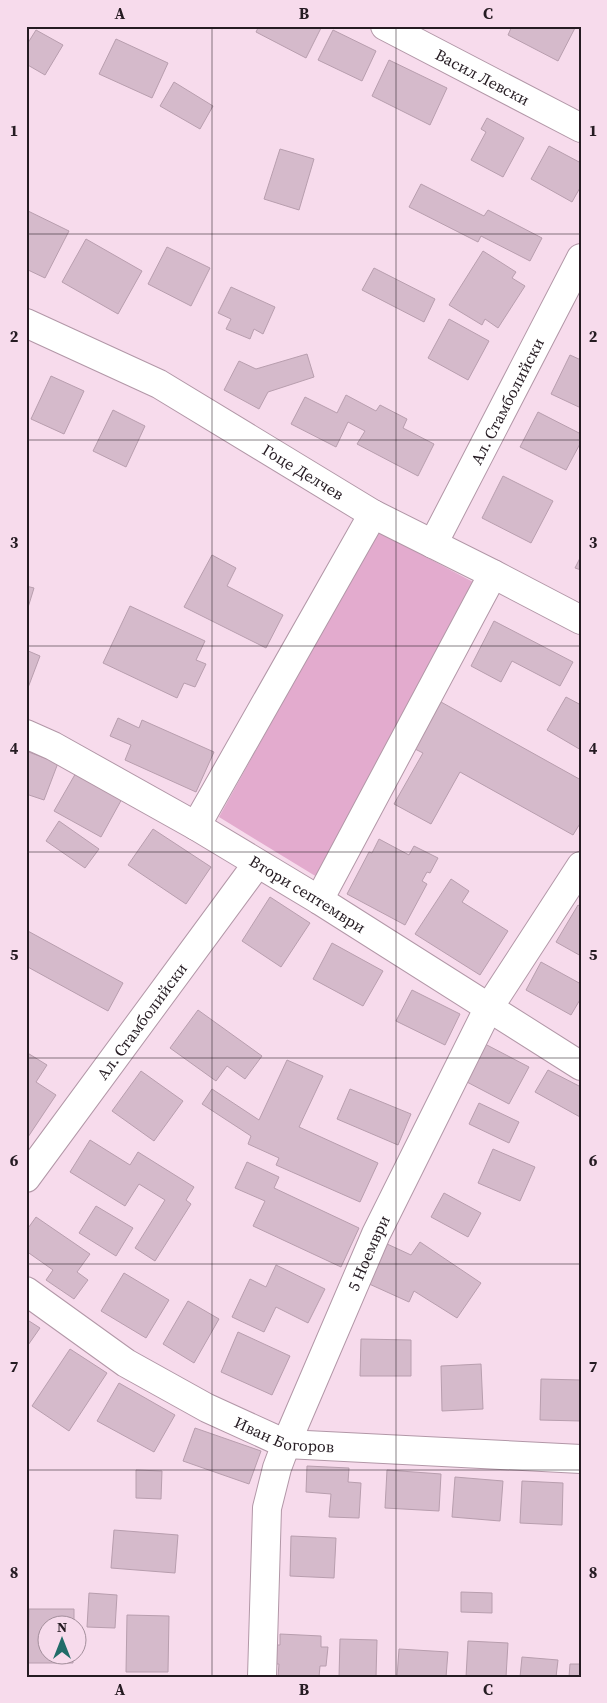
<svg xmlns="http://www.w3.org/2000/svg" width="607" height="1703" viewBox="0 0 607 1703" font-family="'Source Serif 4',serif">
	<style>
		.green { fill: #e3abce }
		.building { fill: #d5bacb; stroke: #b89eae }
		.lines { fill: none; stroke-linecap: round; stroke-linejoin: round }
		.minor-casing { stroke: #b297a7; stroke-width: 30 }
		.minor { stroke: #fff; stroke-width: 28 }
		.grid { fill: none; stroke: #251b22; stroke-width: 1; stroke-opacity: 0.55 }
		.labels { text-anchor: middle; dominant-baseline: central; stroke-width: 4.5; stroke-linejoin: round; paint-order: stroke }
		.street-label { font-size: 16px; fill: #251b22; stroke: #f7dbec }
		.neatline { fill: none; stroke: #251b22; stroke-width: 2 }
		.grid-label { font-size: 16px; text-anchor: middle; font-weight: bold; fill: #251b22 }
	</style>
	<rect width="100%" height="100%" fill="#f7dbec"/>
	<!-- green -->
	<path class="green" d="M377,531l98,52 -158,294 -98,-60z"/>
	<!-- building -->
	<path class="building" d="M259,26h63l-16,32 -50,-26z
		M512,26h64l-18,35 -50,-26z
		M36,30l27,15 -18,30 -19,-11v-18z
		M333,30l43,21 -14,30 -44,-21z
		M116,39l52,24 -16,35 -53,-24z
		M389,60l58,28 -17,37 -58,-29z
		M174,82l39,24 -13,23 -40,-23z
		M487,118l37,20 -21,39 -32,-17 15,-28 -5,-3z
		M549,146l32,17v23l-9,16 -41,-23z
		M280,149l34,10 -15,51 -35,-11z
		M421,184l63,32 4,-6 54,28 -12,23 -49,-25 -3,6 -69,-35z
		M26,210l43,21 -24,47 -19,-9z
		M86,239l56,32 -24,43 -56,-32z
		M167,247l43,21 -19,38 -43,-22z
		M483,251l33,21 -4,6 13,8 -27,42 -13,-9 -3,6 -33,-20z
		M374,268l61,31 -11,23 -62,-32z
		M231,287l44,20 -12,27 -9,-5 -4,10 -24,-10 5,-10 -13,-6z
		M449,319l40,22 -21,39 -40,-22z
		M307,354l7,23 -46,15 -9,17 -35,-19 15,-29 17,8z
		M570,355l11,5v48l-30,-14z
		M51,376l33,15 -20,43 -33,-15z
		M346,395l30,16 4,-6 27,14 -4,9 31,16 -16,32 -61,-32 8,-13 -17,-9 -12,25 -45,-23 14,-27 32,16z
		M113,410l32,16 -19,41 -33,-16z
		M538,412l43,22v8l-15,28 -46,-23z
		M503,476l50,25 -22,42 -49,-25z
		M212,555l24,13 -9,18 56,29 -17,33 -82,-41z
		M581,556v14l-6,-2z
		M26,586l8,2 -8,26z
		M130,606l75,35 -9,19 10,4 -11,23 -11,-4 -7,15 -74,-35z
		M494,621l79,41 -13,24 -48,-25 -11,21 -30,-16z
		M26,650l14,6 -14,37z
		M566,697l15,8v45l-34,-20z
		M441,702l140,78v42l-8,13 -113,-63 -29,52 -37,-20 29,-51 -8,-4z
		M118,718l21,10 3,-8 72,32 -18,40 -71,-32 6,-15 -21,-9z
		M26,751l32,12 -14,37 -18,-6z
		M77,771l46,26 -22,40 -47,-26z
		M59,821l40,28 -14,19 -39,-27z
		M153,829l58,38 -25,37 -58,-39z
		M379,839l30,16 5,-9 24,12 -8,15 -3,-1 -5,9 5,3 -22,41 -58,-31 22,-42 3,1z
		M451,879l18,12 -7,11 46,29 -28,44 -65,-41z
		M270,897l40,26 -29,44 -39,-26z
		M578,905l3,2v49l-25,-14z
		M26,930l97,53 -15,28 -82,-45z
		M332,943l51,28 -20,35 -50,-27z
		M541,962l40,22v14l-10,17 -45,-25z
		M412,990l48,24 -15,31 -49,-24z
		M198,1010l64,46 -17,23 -18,-13 -11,15 -46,-33z
		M485,1044l44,23 -20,37 -44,-23z
		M26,1052l21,13 -11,17 20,13 -30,45z
		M287,1060l36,16 -24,51 79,36 -18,39 -84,-37 3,-7 -31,-14 3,-8 -49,-32 10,-15 47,31z
		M548,1070l33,17 -1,30 -45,-25z
		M141,1071l42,30 -29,40 -42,-30z
		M350,1089l61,25 -13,31 -61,-26z
		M479,1103l40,19 -10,21 -40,-19z
		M90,1140l40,25 8,-13 56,35 -8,13 5,4 -36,57 -20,-13 30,-48 -26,-16 -14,22 -55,-34z
		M493,1149l42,18 -15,34 -42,-18z
		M247,1162l32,15 -5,11 85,40 -18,39 -88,-41 12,-25 -30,-13z
		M444,1193l37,20 -13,24 -37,-20z
		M96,1206l37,22 -17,28 -37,-23z
		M36,1217l54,37 -13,18 11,8 -14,19 -28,-19 7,-10 -27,-19v-20z
		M420,1242l61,41 -24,35 -43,-27 -5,11 -42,-19 18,-40 26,12z
		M276,1265l49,24 -17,34 -32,-16 -12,25 -32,-15 18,-38 16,8z
		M124,1273l45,27 -23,38 -45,-27z
		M188,1301l31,18 -25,44 -31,-19z
		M26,1319l14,9 -14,20z
		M238,1332l52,24 -18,39 -51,-23z
		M361,1339l50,1v36h-51z
		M70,1349l37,24 -38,58 -37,-25z
		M481,1364l2,45 -41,2 -1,-45z
		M541,1379l40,1v41l-41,-1z
		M119,1383l56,32 -21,37 -57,-31z
		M195,1428l66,23 -12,33 -66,-23z
		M307,1466l42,2 -1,14 13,1 -2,35 -30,-1 2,-23 -25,-2z
		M136,1470l26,1 -1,28 -25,-1z
		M387,1470l54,4 -2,37 -54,-3z
		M455,1477l48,4 -3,40 -48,-4z
		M522,1481l41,2 -1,42 -42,-2z
		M114,1530l64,5 -3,38 -64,-5z
		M291,1536l45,2 -2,40 -44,-2z
		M461,1592l31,1v20l-31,-1z
		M89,1593l28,2 -2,33 -28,-1z
		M29,1609h45v17h-26v30h25v7h-45z
		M127,1615l42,1 -1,56h-42z
		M280,1634l41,2v11h7l-2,19h-6l-1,11h-41l1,-13h-10l1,-19h10z
		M340,1639l37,1 -1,37h-37z
		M468,1641l40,2 -2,34h-40z
		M399,1649l49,3 -2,25h-49z
		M522,1657l36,3 -2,17h-36z
		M570,1664h11v13h-12z"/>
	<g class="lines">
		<defs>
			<g id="minor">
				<path id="s1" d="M385,26l196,102"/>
				<path id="s2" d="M26,323l133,61 214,130 120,60 88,46"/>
				<path id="s3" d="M433,544l148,-286"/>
				<path id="s4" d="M26,734l27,12 143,80 123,74 262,166"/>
				<path d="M196,826l177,-312"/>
				<path d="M319,900l174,-326"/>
				<path id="s5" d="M26,1178l231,-314"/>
				<path id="s6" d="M26,1291l100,72 81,45 79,36 295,15"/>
				<path id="s7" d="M262,1677l5,-169 10,-40 9,-24 90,-210 112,-225 93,-143"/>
			</g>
		</defs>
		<!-- minor casing -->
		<use href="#minor" class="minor-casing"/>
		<!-- minor -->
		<use href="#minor" class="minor"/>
	</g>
	<!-- grid -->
	<path class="grid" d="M212,26v1651M396,26v1651M26,234h555M26,440h555M26,646h555M26,852h555M26,1058h555M26,1264h555M26,1470h555"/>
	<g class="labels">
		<!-- street labels -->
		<g class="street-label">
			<text stroke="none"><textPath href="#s1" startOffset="110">Васил Левски</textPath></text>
			<text stroke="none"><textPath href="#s3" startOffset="161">Ал. Стамболийски</textPath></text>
			<text stroke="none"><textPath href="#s2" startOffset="315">Гоце Делчев</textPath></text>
			<text stroke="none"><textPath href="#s4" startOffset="324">Втори септември</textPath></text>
			<text stroke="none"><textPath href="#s5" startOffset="195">Ал. Стамболийски</textPath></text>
			<text stroke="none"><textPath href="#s7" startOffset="444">5 Ноември</textPath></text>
			<text stroke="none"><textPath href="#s6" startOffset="299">Иван Богоров</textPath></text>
		</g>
	</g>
	<!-- border -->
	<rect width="607" height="1703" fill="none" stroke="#f7dbec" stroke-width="55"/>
	<!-- north arrow -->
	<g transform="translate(62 1640)"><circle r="24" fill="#f7dbec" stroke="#a38e9b"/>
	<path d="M0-4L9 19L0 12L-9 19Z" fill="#216c69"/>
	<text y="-8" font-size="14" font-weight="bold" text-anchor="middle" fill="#251b22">N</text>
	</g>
	<rect x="28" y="28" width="552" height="1648" class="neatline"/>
	<g class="grid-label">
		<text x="120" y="19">A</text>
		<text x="304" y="19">B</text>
		<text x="488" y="19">C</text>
		<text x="14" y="136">1</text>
		<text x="593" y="136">1</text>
		<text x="14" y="342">2</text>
		<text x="593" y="342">2</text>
		<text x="14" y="548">3</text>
		<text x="593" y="548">3</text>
		<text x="14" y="754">4</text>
		<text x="593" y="754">4</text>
		<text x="14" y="960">5</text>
		<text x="593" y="960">5</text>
		<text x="14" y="1166">6</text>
		<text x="593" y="1166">6</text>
		<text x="14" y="1372">7</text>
		<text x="593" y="1372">7</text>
		<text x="14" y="1578">8</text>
		<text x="593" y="1578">8</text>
		<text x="120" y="1695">A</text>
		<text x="304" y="1695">B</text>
		<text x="488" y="1695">C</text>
	</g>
</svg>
